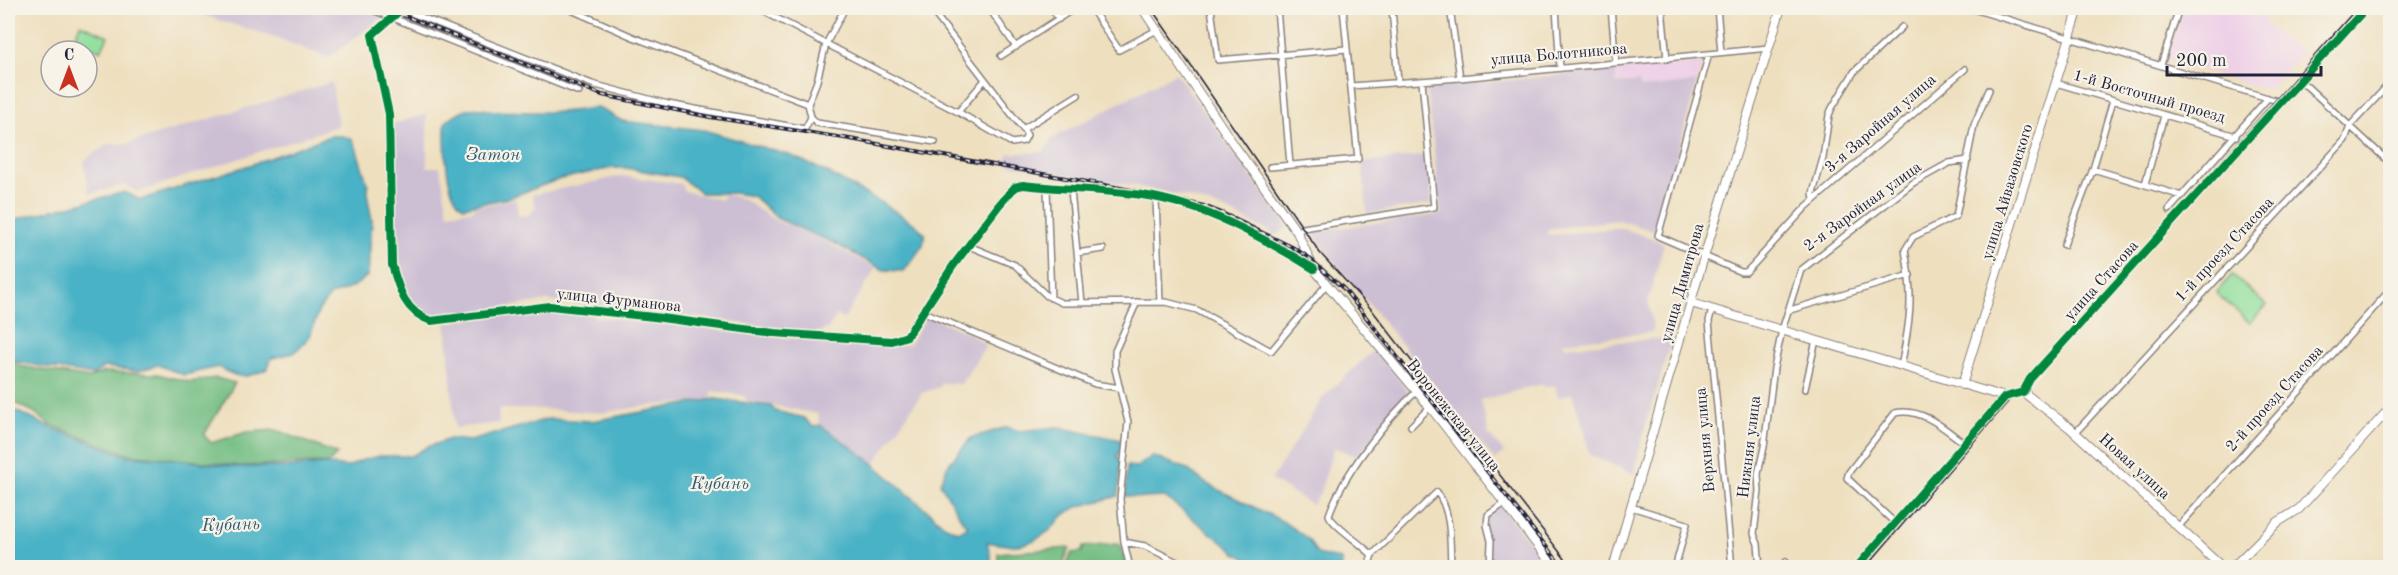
<svg xmlns="http://www.w3.org/2000/svg" width="2398" height="575" viewBox="0 0 2398 575" font-family="'Old Standard TT',serif">
	<style>
		.built { fill: #eed0e7 }
		.industrial { fill: #ccbed3 }
		.green { fill: #92e09d; stroke: #5a816c; stroke-width: 1.5 }
		.forest { fill: #75be84; stroke: #4c7060; stroke-width: 1.5 }
		.water { fill: #48b2c6; stroke: #356a80; stroke-width: 1.5 }
		.lines { fill: none; stroke-linecap: round; stroke-linejoin: round }
		.street-casing { stroke: #88807c; stroke-width: 8 }
		.secondary-casing { stroke: #88807c; stroke-width: 10 }
		.street { stroke: #fff; stroke-width: 5 }
		.secondary { stroke: #fff; stroke-width: 8 }
		.tram { stroke: #22223b; stroke-width: 1.5 }
		.rail-casing { stroke: #22223b; stroke-width: 4 }
		.rail { stroke: #f7f3e8; stroke-width: 1.5; stroke-dasharray: 4.5; stroke-linecap: butt }
		.cycleway-casing { stroke: #f7f3e8; stroke-width: 11 }
		.cycleway { stroke: #00873e; stroke-width: 8 }
		.labels { text-anchor: middle; dominant-baseline: central; stroke-width: 4.5; stroke-linejoin: round; paint-order: stroke }
		.street-label { font-size: 16px; fill: #22223b; stroke: #f7f3e8 }
		.water-label { font-size: 18px; font-style: italic; fill: #315c73; stroke: #f7f3e8 }
	</style>
	<rect width="100%" height="100%" fill="#f7f3e8"/>
	<filter id="ink" filterUnits="userSpaceOnUse"><feTurbulence type="fractalNoise" baseFrequency=".0167" numOctaves="2"/><feDisplacementMap in="SourceGraphic" scale="12" xChannelSelector="R" yChannelSelector="G"/><feConvolveMatrix kernelMatrix="1 2 1 2 8 2 1 2 1" color-interpolation-filters="sRGB"/></filter>
	<filter id="wash" filterUnits="userSpaceOnUse"><feTurbulence type="fractalNoise" baseFrequency=".008" numOctaves="4" result="noise"/><feDisplacementMap in="SourceGraphic" scale="24" xChannelSelector="R" yChannelSelector="G"/><feGaussianBlur stdDeviation="1.35" result="paint"/><feColorMatrix in="noise" values="0 0 0 0 0 0 0 0 0 0 0 0 0 0 0 0 0 1.4 0 .05"/><feComposite in="paint" operator="in"/></filter>
	<g filter="url(#wash)">
		<rect width="100%" height="100%" fill="#eedfbe"/>
		<!-- built -->
		<path class="built" d="M2183,8h75l7,14 17,18 22,11 -35,39 -103,-31z
			M1702,63l-5,19 -57,6 -2,-6 -22,2 -1,-14z"/>
		<!-- industrial -->
		<path class="industrial" d="M179,8h216l-67,50 -51,-20z
			M1615,70l1,14 23,-2 2,6 56,-6 -41,150 -37,-12 -72,9 1,6 74,-7 42,15 -16,59 6,30 -91,10 2,5 100,-9 5,6 -27,91 -9,39 -44,-19 -17,-62 -15,4 -3,-12 -11,2 -1,-3 -62,16 8,35 15,17 -9,8 -184,-228 130,-18 -14,-126z
			M1176,73l112,154 -11,8 -54,-26 -33,-11 -47,-11 -138,-23 3,-10 35,-2 10,-14z
			M332,82l6,44 -200,66 -13,-7 -36,8 -5,-32 24,-17h18z
			M427,114v53h13l8,46 26,-3v-3l42,-8 2,17 12,-1 6,-8 -4,-12 90,-19 59,8 3,7 37,9 3,-6 19,5 33,22 25,8 75,39 -32,51 -7,-4 -8,13 -12,5 -194,-25 -76,-7 -116,17 -19,-12 -7,-10 -12,-42v-130z
			M1427,155l5,49 -65,10 -5,-51z
			M533,310l55,3 6,1 1,3 51,4 134,17 129,7 18,-29 41,17 18,12 -25,39 -20,-1 -1,4 -18,6 -47,70 -56,-40 -1,-9 -73,-14 1,-4 -34,-5 -1,9 -68,6 -41,7 -60,-4h-44l1,14 -44,5 -9,-105z
			M1375,349l35,45 -11,11 -41,52 -24,-10 -14,46 -8,12 -41,-25 53,-84z
			M1500,505l49,62h-62l1,-13 -5,-28 1,-10z"/>
		<!-- green -->
		<path class="green" d="M80,24l28,12 -7,15 -27,-12z
			M2232,275l35,30 -17,18 -34,-30z"/>
		<!-- forest -->
		<path class="forest" d="M8,358l11,8 70,12 15,-6 53,2 33,8 26,-4 19,5 -31,52 7,8 36,-11 29,-2 61,24 -9,9 -87,3 -113,-12 -78,-29 -16,-13 -26,-12z
			M1118,544l4,3 4,20h-61l7,-14 10,-1 1,-5z
			M1070,548l-9,19h-58l-5,-6v-8z"/>
		<!-- water -->
		<path class="water" d="M597,107l25,14 82,9 88,26 34,16 61,34 29,19 9,9 -2,11 -19,26 -20,-1 -50,-27 -57,-25 -24,-22 -19,-3h-33l-21,-16 -54,-9h-15l-51,11 -52,19 -45,9c-19,-13 -18,-63 -18,-84 6,-6 14,-12 23,-14 9,-2 19,1 28,2 34,1 67,4 101,-4z
			M330,136h12l10,3 4,8 12,39v13l4,22 -4,54c-12,12 -23,16 -38,20l-11,15 -9,26 -16,17 -22,5 -5,11c-22,10 -28,10 -49,-2l-34,8 -26,-10 -20,6 -34,-4 -11,8 -76,-13 -9,-7v-134l117,-29 15,8 110,-35z
			M715,399l56,7 4,5 29,7 9,9 7,-2 47,33 77,67 15,7 9,-6 -6,-6 -22,-37 8,-18 23,-27 36,-11 13,4 37,-4 64,13 2,8 -6,8 4,7 -3,33c-17,6 -38,7 -53,18 -6,5 -10,12 -16,17 -23,17 -35,16 -62,11l6,25 -985,1v-161l41,20 79,29 36,2 75,9h51l34,-3 24,3 15,-7 17,-4h32l15,-9 23,-8 20,2 78,-22 44,2z
			M1152,456l35,13 20,15 75,37 26,18 9,15 24,6 1,7h-82l-24,-14 -71,-56 -22,1 -18,-2 2,-30 10,1z"/>
	</g>
	<g filter="url(#ink)">
		<g class="lines">
			<defs>
				<path id="street" d="M368,8l211,84
					M403,8l-31,27 17,79 3,151c7,25 13,47 39,56l119,-15 104,11 120,16 118,8 15,-5 46,-70 46,-61 16,-18 8,-2c39,4 80,5 119,10 61,9 120,42 171,73
					M567,8l66,29 175,67
					M757,8l201,104 54,31 12,-2 3,-6 -4,-6 -93,-121
					M989,8l27,39
					M1051,8l8,11
					M1091,8l28,42 38,-20
					M1211,8l7,52 129,-11
					M1277,8l13,157
					M1392,8l6,74
					M1450,8l10,70
					M1556,8l4,60
					M1611,8l5,55
					M1662,8l5,51
					M1717,8l4,44
					M1970,8l311,94
					M401,9l191,75 76,20 137,25 6,-12
					M1709,54l-51,182 83,36h5l7,-7 53,-58 159,-138
					M1001,56l74,-48
					M2161,65l18,-57
					M2301,81l89,82
					M2056,83l180,53
					M1351,86l109,-8 309,-30
					M808,104l3,13 6,6 118,19
					M808,104l9,-23 9,-37 19,-36
					M958,112l26,-31
					M1023,129l55,-34
					M1270,167l88,-8 -15,-151
					M2093,169l89,27
					M2145,184l19,-68
					M1047,188l4,110
					M1071,190l11,113
					M1156,199l4,103
					M1814,200l-1,-7 10,-35 6,-43 3,-7 22,-36 48,-45
					M2169,210l99,-112
					M1297,232l6,-4 131,-21 -12,-126
					M2064,245l29,-76 20,-69
					M969,246l46,19 32,31 15,7 104,-1 31,8 74,41 56,-67
					M1077,253l26,-4
					M1712,310l-3,11 23,247
					M1790,310l120,-35
					M924,312l171,72 25,4
					M1901,367c9,-46 13,-70 4,-117l8,-13 43,-21 18,-91 15,-35
					M1805,389l11,-49
					M2023,392l7,-13 336,-371
					M1411,426l19,-19
					M2075,433l270,-293 5,-14 40,-43
					M1631,507l56,17 -12,44
					M1895,523l-48,-45 2,-6 46,-59c27,-6 50,16 70,31
					M2179,526l211,-236
					M1124,542l21,4 44,22
					M1372,555c-9,-10 -41,-31 -43,-40 13,-39 57,-96 88,-124
					M1130,568l-6,-26 -4,-43 8,-77 -13,-53v-18l22,-49
					M1371,568l-1,-7 2,-6 65,-63c15,20 13,51 14,76
					M1490,568l1,-27 -4,-16 1,-10 17,-12
					M1760,568l-2,-24 -4,-10 5,-43 -1,-17 6,-27 10,-79 8,-38 19,-60 112,-87 36,-20 19,-3
					M1780,568l6,-6
					M1856,568l149,-171"/>
				<path id="secondary" d="M1142,8l92,137 63,87 17,37 120,143 121,156
					M1691,303l314,94 18,-5 47,36 153,140
					M1962,385l117,-377
					M1613,568l91,-311 77,-249
					M2232,568l46,-46 21,-13 91,-101"/>
			</defs>
			<!-- street casing -->
			<use href="#street" class="street-casing"/>
			<!-- secondary casing -->
			<use href="#secondary" class="secondary-casing"/>
			<!-- street -->
			<use href="#street" class="street"/>
			<!-- secondary -->
			<use href="#secondary" class="secondary"/>
			<!-- tram -->
			<path class="tram" d="M1151,8l169,245 52,57 200,258
				M1865,568l148,-172 344,-388"/>
			<defs>
				<path id="rail" d="M385,8l217,87 108,22 140,22 293,53 61,14 18,7 70,34 16,10 36,32 219,279"/>
			</defs>
			<!-- rail casing -->
			<use href="#rail" class="rail-casing"/>
			<!-- rail -->
			<use href="#rail" class="rail"/>
			<defs>
				<path id="cycleway" d="M403,8l-31,27 17,79 3,151c7,25 13,47 39,56l119,-15 104,11 120,16 118,8 15,-5 46,-70 46,-61 16,-18 8,-2c39,4 80,5 119,10 61,9 120,42 172,74
					M1856,568l149,-171 18,-5 7,-13 336,-371"/>
			</defs>
			<!-- cycleway casing -->
			<use href="#cycleway" class="cycleway-casing"/>
			<!-- cycleway -->
			<use href="#cycleway" class="cycleway"/>
		</g>
	</g>
	<g class="labels">
		<!-- street labels -->
		<g class="street-label">
			<text transform="translate(1559 55) rotate(-5)">улица Болотникова</text>
			<text transform="translate(2149 97) rotate(16)">1-й Восточный проезд</text>
			<text transform="translate(1881 124) rotate(-41)">3-я Заройная улица</text>
			<text transform="translate(2008 192) rotate(-73)">улица Айвазовского</text>
			<text transform="translate(1863 207) rotate(-36)">2-я Заройная улица</text>
			<text transform="translate(2225 250) rotate(-47)">1-й проезд Стасова</text>
			<text transform="translate(2102 281) rotate(-48)">улица Стасова</text>
			<text transform="translate(1683 283) rotate(-74)">улица Димитрова</text>
			<text transform="translate(619 301) rotate(6)">улица Фурманова</text>
			<text transform="translate(2275 399) rotate(-48)">2-й проезд Стасова</text>
			<text transform="translate(1453 416) rotate(51)">Воронежская улица</text>
			<text transform="translate(1706 440) rotate(-95)">Верхняя улица</text>
			<text transform="translate(1750 447) rotate(-83)">Нижняя улица</text>
			<text transform="translate(2134 467) rotate(42)">Новая улица</text>
		</g>
		<!-- water labels -->
		<g class="water-label">
			<text x="493" y="155">Затон</text>
			<text x="720" y="484">Кубань</text>
			<text transform="translate(231 525) rotate(-2)">Кубань</text>
		</g>
	</g>
	<!-- margin -->
	<rect width="2398" height="575" fill="none" stroke="#f7f3e8" stroke-width="30"/>
	<!-- north arrow -->
	<g transform="translate(69 69)"><circle r="28" fill="#f7f3e8" stroke="#a29fa3" stroke-width="1.5"/>
	<path d="M0-4.5L10 22L0 15L-10 22Z" fill="#c8321e"/>
	<text y="-9" font-size="16" font-weight="bold" text-anchor="middle" fill="#22223b">С</text>
	</g>
	<!-- scale -->
	<path d="M2167 66v9h154v-9" fill="none" stroke="#22223b" stroke-width="3"/>
	<text x="2176" y="66" font-size="18" fill="#22223b" stroke="#f7f3e8" stroke-width="4.5" paint-order="stroke">200 m</text>
</svg>
